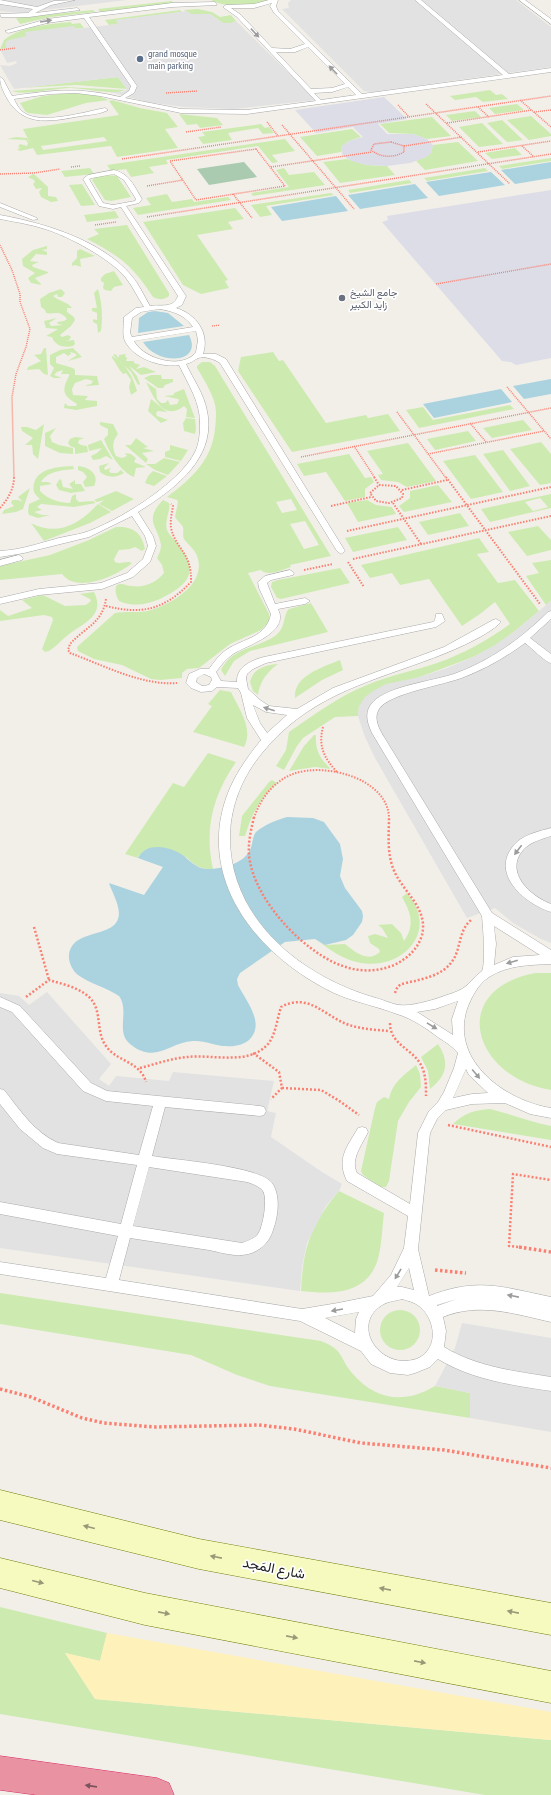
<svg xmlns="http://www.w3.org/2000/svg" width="551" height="1795" viewBox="0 0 551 1795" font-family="'PT Sans Narrow',Vazirmatn,sans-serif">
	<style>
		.grass { fill: #cdebb0; fill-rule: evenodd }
		.sand { fill: #fff1ba }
		.cemetery { fill: #aacbaf }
		.parking { fill: #e2e2e2 }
		.plaza { fill: #dddde8 }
		.water { fill: #aad3df }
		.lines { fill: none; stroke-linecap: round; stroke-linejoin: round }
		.lane-casing { stroke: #a9a9a9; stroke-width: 1 }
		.secondary-casing { stroke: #707d05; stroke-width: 1 }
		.highway-casing { stroke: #dc2a67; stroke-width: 1 }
		.path-far3 { stroke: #fa8072; stroke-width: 1.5; stroke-dasharray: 1 1; stroke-linecap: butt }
		.path-far2 { stroke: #fa8072; stroke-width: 2; stroke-dasharray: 1.5 1.5; stroke-linecap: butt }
		.path-far1 { stroke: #fa8072; stroke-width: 2.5; stroke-dasharray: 2 2; stroke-linecap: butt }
		.path { stroke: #fa8072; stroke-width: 3.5; stroke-dasharray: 2.5 2.5; stroke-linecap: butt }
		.lane { fill: #fff; fill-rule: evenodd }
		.secondary { fill: #f7fabf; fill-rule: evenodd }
		.highway { fill: #e892a2; fill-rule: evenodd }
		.oneway { fill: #9c9c9c }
		.oneway2 { fill: #979978 }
		.oneway3 { fill: #7b545c }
		.service-dot { fill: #5c6f8a; stroke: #fff; stroke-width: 1.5 }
		.worship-dot { fill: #6b7280; stroke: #fff; stroke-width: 1.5 }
		.labels { text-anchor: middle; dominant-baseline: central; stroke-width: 3.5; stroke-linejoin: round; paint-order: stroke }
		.far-service-label { font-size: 10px; fill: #4e5e75; stroke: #fff; text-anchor: start }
		.far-worship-label { font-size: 10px; fill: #5b616d; stroke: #fff; text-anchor: start }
		.near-street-label { font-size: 14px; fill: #222; stroke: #fff }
	</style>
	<rect width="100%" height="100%" fill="#f2efe9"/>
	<!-- grass -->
	<path class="grass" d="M211,0h56c-15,8 -40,8 -56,0z
		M172,1l1,2 -73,9 -2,-3z
		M198,9l14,3 8,5 11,-2 5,6 -4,2h-9l-13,-9h-20l-6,-4z
		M93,10l2,2 -44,5 -31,7 -4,-6z
		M180,10l2,2 -65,8 2,4 -10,1 -4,-5z
		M71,22l1,2 8,-1 4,5 -58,5 1,3 -20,12 -7,1 4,-9c18,-14 45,-16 67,-18z
		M118,77l9,12 -51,-4 -55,3z
		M65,87l60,3c-10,6 -41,-2 -55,-2 -15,0 -47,8 -58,3z
		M490,90l6,5 6,-1 6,5 -25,3 -7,-5 -21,3 -5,-4z
		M69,93l26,2 14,5 -23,3 -39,12 -19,-2 -3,-2 -5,-8 23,-7z
		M112,100l28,8 27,5 11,14 -13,2 13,19 -61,9 -6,-11 -74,9 -4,-7 -13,3 -3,-2 4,-1 -3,-1 2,-3 7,2 1,-3 -2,-3 -19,-1 9,-2 11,1 4,7 -8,-16 96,-14 -10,-14zM104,137l3,4 -64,9 -2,-4z
		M517,104l7,6 -29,4 -6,-6z
		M475,111l6,6 -29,4 -6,-6z
		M179,114l38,4 6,7 -23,3 -3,-4 -10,1z
		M531,116l20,18v2l-22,4 -22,-20z
		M432,117l19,19 -24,3 -14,-5 -24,-1 -9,-9z
		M502,120l21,20 -16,2 -20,-19z
		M482,123l21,21 -24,3 -20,-20z
		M261,124l4,4 4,-1 5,6 -11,1 -5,-6 -30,5 4,7 -29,4 -5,-7 7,-1 -3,-4z
		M352,129l9,8 -12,4 -7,5 -1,6 -24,4 -17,-19z
		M285,139l10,12 -23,4 6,7 -6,1 -14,-17 -92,14 2,4 -19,3 5,6 -23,4 -5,-8 -15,2 -4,-6z
		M458,142l20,19 -53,9 -9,-9 15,-8 2,-8z
		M515,148l7,7 -30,4 -7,-6z
		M551,158v3l-49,8 -3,-3z
		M347,159l19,6 21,1 8,9 -55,8 -17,-21z
		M90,168l4,6 -29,3 -4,-6z
		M284,168l5,7 25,-3 11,13 -72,11 -2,-3 38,-6 -13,-17z
		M485,168l3,3 -61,10 -3,-3z
		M33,174l2,1 13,12v9l8,1 2,4 -7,1 -10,-5 -2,-5 3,-4 -6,1 -3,-5 2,-2 -1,-2 -6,-3z
		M107,175l10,1 14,21 -20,4 -6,-1 -13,-20 3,-3z
		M409,180l3,3 -62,10 -2,-3z
		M82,184l13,21 -14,1 -12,-21z
		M331,193l3,2 -68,11 6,9 -12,2 -9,-12z
		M167,194l5,8 20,-3 2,3 34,-5 3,3 -93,15 -5,-7 18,-3 -5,-7z
		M235,208l9,11 -16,3 5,7 -36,6 31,45 -3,1 4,7 -28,6 -18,-9 -40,-63z
		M115,211l4,7 -32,4 -3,-7z
		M127,225l42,68v3c-5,4 -10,4 -16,1 -21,-32 -32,-40 -66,-58l12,-5 -5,-5z
		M47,246v3l-5,1 5,2v3l-11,-1 -6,7 9,1 -7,3 1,2 15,5v1l-13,5 7,7 -11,-2 -3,-5 7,-5 -12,-7 -1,-7 11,-9z
		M80,249l15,7 -15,3 1,8 -6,-2 -3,1v-3l5,-5v-7z
		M114,271l9,14 -9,2 -3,4 -6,-1 -2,-2 1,-5 -3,-2v-3l4,-4z
		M61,289l4,4 -3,4h-4l-1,-3 -4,2c6,5 15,6 19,12h-5v4l7,5 1,3 -4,6 -11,9 2,2 6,-2 3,2 -2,3 -4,1 9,-1 1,4 -2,2c-9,2 -18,0 -21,-9l-6,-1 12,-7 -12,-1 -2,-7 13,-3 -8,5 2,3 12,-1 -5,-1 -1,-2 7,-1 3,-2c-8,-10 -13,-4 -21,-6l-1,-3 -4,-3 -1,-8 9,-6z
		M98,289c4,13 5,29 3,42l-3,2 -1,-9 -4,-2v-3l4,1v-7l-5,-2v-3h5l-3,-15z
		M44,348h2l2,27 -4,-1 -5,-5 -12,1 1,-3 13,-6 -7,-6 7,-1z
		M73,348l9,9 -14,4 9,-6 -3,-2 -4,-1 1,2 -3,2 -4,-3 -8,4v6l17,5 2,2v5l22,1 2,9 -12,1 -1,-1 5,-1 2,-3 -7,-2 -11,4 -3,6 1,6 15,1 -3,4 12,1v5l-21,4 -12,-2 1,-5 3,3h8l1,-2c-14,-8 -16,-13 -8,-28v-2h-8l2,-4 -6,2 -3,3 8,3h-8l-4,-2 4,-8 -4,-4v-9l10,-5z
		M273,352l6,9 4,-1 43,63 40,-8 2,3 20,-4 12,17 -108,21 -54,-81 3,-14z
		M115,354l4,4v-3l7,-1 -1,2 2,2 -1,3h8v2l6,2 -4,4 8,-2 12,5 -15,3 -12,-9 8,10 3,8 -2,1 -7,-13 -18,-17z
		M112,356c14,7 21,21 25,35l-6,4 -2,-8 2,-7 -5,-7 -3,1c-5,-5 -6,-10 -11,-16z
		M202,362h8l5,4 116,190 -41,9 1,2c-9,3 -23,10 -30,3l-13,3 21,41v8l-8,8 -31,14 -31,24 -12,1 -5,4v5l-22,2 -9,-1 -29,-14 -28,-6 -16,-8 -1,-4 38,-34c8,-2 23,0 33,-2 22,-6 57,-26 50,-52 -2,-9 -9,-13 -14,-20 -2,-4 0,-8 -1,-12 -2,-3 -6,-7 -8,-10l3,-15 -1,-2 -10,-3c24,-18 45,-37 48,-68 1,-9 2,-19 -1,-28 -4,-12 -11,-23 -17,-33v-2zM291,499l6,11 -15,3 -6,-11zM305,521l14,24 -15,4 -14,-25z
		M151,375h10l1,4h11v3l-8,3 -2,3h-5l-14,-10z
		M146,382l10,7 1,10 4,4h4l3,-3 2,5 7,-1 2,-4 -1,-1 -14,-3 10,-1v-2l10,-4 11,29 -9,-1 1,-8 -3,-3c-20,16 -30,-8 -38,-24z
		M151,399l16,13 -9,-1 -2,2 1,3 11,4 -7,3 -13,-12z
		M510,405l4,4 -95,19 -13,-18 17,-3 10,13z
		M186,418l9,1 1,9 -1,6 -11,-3 -1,-8z
		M523,420l9,10 -40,8 -9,-10z
		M100,422l13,2 5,10c-6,8 -6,13 -2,22l6,2 5,-2 -2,-3 6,1 5,4 -2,4 12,5 -10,1 -2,9c-13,-5 -24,-23 -30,-38l4,-4v-6l-8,-4z
		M44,424l-6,35 -5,-5 -1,-9h-7l8,-7 -11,-7 -1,-4h6l9,3z
		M56,428l-6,8 2,6 7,3 14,3v6l-13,-1 -15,-7v-13z
		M468,431l8,10 -41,9 -8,-11z
		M75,437l9,1 -5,2 -1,3 3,2 6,1 1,6 -13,2v-6l-5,-2 -2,-3 2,-4z
		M136,438l12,9 -5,1 11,3 -12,2 6,6 -2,4 -21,-18h6z
		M101,440l12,20 -7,-4 -6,3 -7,1 -2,-4 6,-3 5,-5 -13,3 -1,-6z
		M541,442l10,12v29l-11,2 -30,-36z
		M408,443l28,38 -29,6 -9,-5 -17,-2 -3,-5 5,-1 -16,-23z
		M170,445l18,5 -7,11 -16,-4v-5l5,-2z
		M503,450l27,36 -20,5 -27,-37z
		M349,454l16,24 6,-1 3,5 -9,7v8l-20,4 -19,-29 -22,4 -7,-12z
		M475,455l28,37 -32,7 -28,-38z
		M164,458l16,4 -12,13 -13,-5 -9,-6h9z
		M109,463l-5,5 1,2 6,-2 -2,3 2,2h6l4,-3 3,3c-8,5 -17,5 -24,-1l-1,-6z
		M73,466l1,3c-11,1 -26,2 -33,13h7l4,2 -12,2v5c7,8 20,12 30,12l2,-7 4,-2v5l3,3 14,-1 3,2 -22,4 -33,-3 -4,3 5,3 -8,2 8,3h8l-12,3 -9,-3 -1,-3 1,-8 11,-5c-5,-5 -8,-7 -6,-16 5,-16 26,-16 39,-17z
		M78,466c11,1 22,8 16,20l-9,1 -2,-5 4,-5 -4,-5 -5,-2z
		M153,471l14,5 -13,10 -9,-3 3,-7z
		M61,479l2,8 10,2 -4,-5 6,-4v4h6l4,7 -14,2 -12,-3 -3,-5 3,-5z
		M438,485l14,17 -48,10 -5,-6 11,-8v-7z
		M30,488l-7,21 -7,3 -14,2 2,-4 10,-4 -3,-3 1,-3h6l5,2 -5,-5z
		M116,491l18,8 -22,12 -13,-7 5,-4 -7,2 -3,-2z
		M551,494v14l-61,14 -9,-13zM540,498l8,9 -15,4 -8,-9z
		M163,500l6,3c2,8 -5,17 -2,27 2,5 8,10 11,14 22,28 11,41 -18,55 -14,6 -27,8 -41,2 -3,-5 -5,-11 -2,-16 5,-3 9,1 15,1 12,2 25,-4 32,-13l-2,-8 -5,-7c2,-4 4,-8 4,-13 -3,-19 -18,-24 2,-45z
		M367,500l9,5 16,2 4,7 -38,8 -11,-19z
		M98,504l13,8 -21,11 -46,18 -13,-18c27,14 48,1 67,-19z
		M460,513l9,13 -41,9 -9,-13z
		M538,526l13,14v10l-24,6 -19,-24z
		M116,527c16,-1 26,5 29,22l-3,2 -7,-4 -5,2 -11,1 -5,9 1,3c6,3 12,-2 17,1 -15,13 -55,31 -70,11l-62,6v-14l50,-11 39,-15z
		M398,527l9,13 -54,12 -8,-14z
		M479,538l10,14 -12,2 21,29 17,-3 24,31 -24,20 -19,14 -23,12 -53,20 -61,29 -1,10 -23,1 -32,21 -6,8 -13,24 -8,-4 10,-16 3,-18c25,-17 50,-36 78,-47 23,-10 47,-14 70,-22 26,-9 51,-23 73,-39l-15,-22 -15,12 -18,12 -33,-47 -29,6 -8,-12 -22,5 -9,-13z
		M551,560v41l-5,4 -20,-29 13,-3 -7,-10z
		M340,568l10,15 -69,16 -4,-1 -6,-11 1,-5 6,-2z
		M94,592c12,24 -11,31 -26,43 -7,5 -12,12 -19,16l-4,1 -3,-3 11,-29 -1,-3 -8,-2 -44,6v-11l8,6 24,-8 -10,-8 21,-5 22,11 21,-1 5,-4 -1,-2 -10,-5z
		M311,603l17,29 -78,19 -16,10 -9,15 -4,-6c10,-22 36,-22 54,-34 12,-9 7,-20 14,-27z
		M340,660l3,10 -21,10 -27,18c-2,-22 28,-31 45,-38z
		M278,664c-11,8 -18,17 -20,31l-5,-4 -3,-9c3,-14 16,-17 28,-18z
		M220,690l11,2c8,17 23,37 13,55l-51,-15 19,-26 -4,-2z
		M314,735h2c-1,15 4,24 15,34l-16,-2 -26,4 15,-25z
		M208,753l28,9c-23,33 -32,67 -23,107 -12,1 -19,-4 -27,-12l-47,-2 -1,3 -13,-4 48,-71 11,4z
		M272,780l5,3c-17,16 -25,30 -32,53h-6l3,-20 27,-34z
		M407,893c33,38 -4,77 -46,70 -18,-3 -32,-14 -46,-24l10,6 20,-1c10,8 23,19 35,8l-1,-3 -9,-6 -2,-7 7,-2 13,4 -6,-10 -4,-3 14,-1 9,9 3,8c11,-16 7,-28 -2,-44z
		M535,973h16v117c-77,-12 -105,-100 -16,-117z
		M438,1044c12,18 9,32 -8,45l-2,-18 -7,-14z
		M416,1065l4,9 1,13 -12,15 -11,19 -9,60 -3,6h-6l-17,-12 -2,-4 14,-63 2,-6 7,-5 5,2c3,-16 15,-24 27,-34z
		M490,1109c21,5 40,13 61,17v14l-98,-16c11,-11 22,-14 37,-15z
		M339,1191l45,22c-2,15 -2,34 -7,49 -12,34 -48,32 -76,29 2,-43 10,-67 38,-100z
		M0,1293l321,48c23,9 18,16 31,32 24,28 53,31 83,13l35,7v25l-200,-32 -33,-11 -46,-20 -191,-31z
		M380 1330a20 20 0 1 1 40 0a20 20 0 1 1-40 0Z
		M0,1607l107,26 -7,28 -35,-8 30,46 456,41v55h-66l-485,-81z"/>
	<!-- sand -->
	<path class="sand" d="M107,1633l444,79v28l-456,-41 -30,-46 35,8z"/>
	<!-- cemetery -->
	<path class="cemetery" d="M244,162l13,15 -48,8 -12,-16z"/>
	<!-- parking -->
	<path class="parking" d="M0,0h127l-109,13 -18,-2z
		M291,0h225l35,27v40l-178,25 -9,-1 -82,-82 7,-1 -1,-5z
		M187,11l4,3h19l13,9h9l4,-2 80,79 -82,9 -50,-2 -37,-5 -37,-10h13l4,-3 -9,-12 -104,12 -14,-24 10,1 7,-3 -1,-2 -9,2 -6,-12 5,-3v-6l3,-2 17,-4 -1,-4 49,-6 2,3 42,-5 -2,-4z
		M551,601v342l-10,-4 -28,-16 -18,-15 -28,10 -92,-160 -10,-21 -7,-21 1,-10 6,-9 8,-6 13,-7 34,-7 27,-9 26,-11 22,-12 20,-14z
		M47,992l64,72 -12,15 10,7 7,-10 53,5 4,-9 101,9 -7,30 9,2 -5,24 51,35 20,12 -3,7 -13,15 -19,37 -5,24 -2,24 -300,-43v-255l19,3 10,9z
		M462,1323l89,15v94l-81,-14v-25l-35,-7 20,-38z"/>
	<!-- plaza -->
	<path class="plaza" d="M384,97l23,22 -29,5 9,10h26l14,5 6,6 -2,8 -4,4 -17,6 -23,3 -21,-1 -14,-4 -9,-5 -2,-6 1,-4 7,-5 14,-4 -10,-10 -37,6 -21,-23z
		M551,190v168l-35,7 -5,-3 -9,-1 -120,-139 6,-2 -1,-4z"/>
	<!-- water -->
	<path class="water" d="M551,162v16l-36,6 -14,-14z
		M491,172l14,13 -66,11 -13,-14z
		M415,184l13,14 -68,11 -12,-14z
		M336,196l12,15 -66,10 -11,-14z
		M155,311l13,2 16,13 -46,7 1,-15 9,-6z
		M189,335c15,29 -32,31 -46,7z
		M551,379v15l-27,5 -11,-13z
		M501,389l11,13 -78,16 -11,-14z
		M287,817l26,1 11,4 16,22 3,15 -3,17 5,12 17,23 1,5 -1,6 -9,13 -7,5 -21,5 -10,-6 -30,3 -45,31 -3,6 1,6c8,16 28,39 11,55 -6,5 -15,7 -23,6 -11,0 -22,-6 -33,-5 -24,1 -37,24 -63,3 -15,-12 0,-33 -11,-48 -13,-9 -29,-12 -41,-21 -5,-4 -8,-10 -9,-16 -1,-31 42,-20 49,-40 4,-11 -6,-26 -9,-36l35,12 19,-28 -25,-9c8,-16 30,-12 43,-4 9,6 15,15 26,15 15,0 36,-5 43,-19 3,-6 2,-13 6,-18 8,-7 20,-12 31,-15z"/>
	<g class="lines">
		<defs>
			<path id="lane" d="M0,0l37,7 17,-6 21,-1 -24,5 -16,8 42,-5 3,2 -51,7h-28l-1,-3 28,-1 5,-4 -33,-5z
				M269,0h9l-2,6 2,5 84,83 141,-19 -88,-75h6l88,74 42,-6v4l-304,42 -66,-1 -81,-17 -24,-3 -26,1 -36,5c3,7 7,13 14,16 19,8 57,-3 77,-7l3,2c-7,4 -19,5 -27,6 -28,5 -56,12 -73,-16 -4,-7 -8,-14 -8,-23l3,2 9,17c41,-6 66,-9 108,1l9,-6 2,-5 -47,-68 -37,5 -39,10 -3,-2 42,-12 125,-16 43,-1 2,3 -45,2 -83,10 48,69 -3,7 -9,5 56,11 66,1 69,-9 -79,-84 -14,-10 3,-2 28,-1zM272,3l-2,3 4,7 31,31 -15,5 -18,-1 -31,-33 -10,-7h23zM308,47l37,37 -13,4 -21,1 -35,-37h19zM348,87l8,8 -35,5 -7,-7 18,-1z
				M519,0h6l26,19v5z
				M114,170c16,4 20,16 28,29l-3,4 -13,3 60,90 -4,9 -6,3c20,6 34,25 27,46h13l10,5 119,192 -4,3 -4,-3 -117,-188c-6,-4 -15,-7 -22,-5 -4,2 -7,5 -12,6 7,15 18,30 21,47 10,48 -34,79 -69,101l15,24 3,10 -6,16 -17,15 -31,12 -63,6 -39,9v-6l39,-9 62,-6 26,-10 16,-14 5,-13 -3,-10 -13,-20 -43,21 -65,16 -24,4v-6c21,-1 40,-8 59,-13 8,-2 17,-3 24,-5 33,-10 97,-50 112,-81 4,-8 5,-18 5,-27 1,-22 -12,-41 -21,-60 -18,3 -46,-7 -54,-24 -3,-6 -1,-16 -1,-24l12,-9 8,-1c-6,-9 -11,-20 -18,-29 -15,-19 -58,-42 -81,-49 -15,-5 -30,-7 -45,-10v-4c44,8 101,25 131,60 8,9 13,21 19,31 12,-2 23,3 28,-10l-57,-89 -8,2 -14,-3 -16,-27 5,-4zM114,174l10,6 12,19 -1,2 -22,4 -10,-2 -14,-24 3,-1zM159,309c14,2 26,6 34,18l-61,10 -2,-4 2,-15 9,-6zM196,331l2,9 -2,12c-2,2 -4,5 -7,6 -16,9 -47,-1 -55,-17z
				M0,203l37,15 1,1 -5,1 -33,-13z
				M19,555l4,3 -1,2 -22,6v-6z
				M290,570l4,3 -1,2 -22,5 -4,3 8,21 30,-6 5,3 -5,3 -27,5c12,24 -31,36 -45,45 -7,5 -12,11 -17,18l5,9 16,1c-1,-15 15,-22 27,-25l169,-35 2,-2 1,-6h6l3,7 -9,6 -170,36 -13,6 -6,5 -1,4 2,11 12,11 9,6 28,3 36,-21 111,-41 49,-27 3,-1 5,3c-14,15 -56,32 -76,39 -63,23 -118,37 -163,92 -19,23 -31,51 -32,81 -2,85 72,143 146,164 8,2 15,6 23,7 10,2 35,-5 45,-9 18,-6 19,-6 32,-20 2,-2 4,-3 6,-5 4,-9 1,-44 0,-55l-110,-183c-5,-11 -8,-21 1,-31 15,-16 60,-21 81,-28 36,-13 67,-35 94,-62l3,-1v8l-21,19 21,16v9c-6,-1 -20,-16 -26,-20 -19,14 -40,26 -61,34 -19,8 -75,16 -85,32 -6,9 0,20 5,28l108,176 59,37v14c-22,1 -43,1 -62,13 -11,7 -18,21 -22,32 -17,52 39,92 84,99v10l-21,-4 -25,-11 -33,1 -26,6 -9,9 -7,14 -12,116 11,47c49,-19 73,-9 122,1v25c-36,-8 -72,-20 -108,-5l3,14 -2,16c33,20 70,24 107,30v14c-39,-6 -78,-11 -113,-32l-8,8 -15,6 -7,2 -18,-2 -19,-9 -10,-13 -61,-30 -300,-47v-12l106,16 12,-42 -118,-22v-12l121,22 16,-59 -80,-11 -14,-6 -23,-19 -20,-25v-15l4,1c16,20 30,42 54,53l81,12 14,-49 -47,-5 -23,-10 -71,-79 -12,-5v-10l20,9 71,77 16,8 153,15 4,1 2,4 -2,4 -4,1 -95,-9 -13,49c23,4 107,10 120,27 9,13 6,33 1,47 -4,14 -16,24 -31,25 -10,1 -23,-3 -33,-5 -26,-4 -53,-8 -79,-12l-11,42 183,29 36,-6 35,-7 18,-21 13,-27 4,-32 -61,-35c-11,-22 0,-34 11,-53l4,-1 4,1 2,4c-6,13 -18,27 -11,41l53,31 8,-71 11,-22 9,-9 6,-10 10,-24 4,-15c-5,-6 -12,-11 -19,-15 -13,-10 -26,-19 -42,-24 -21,-8 -43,-12 -63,-21 -77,-37 -142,-116 -104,-205 8,-18 19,-33 31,-48l-14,-22 -6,-25 -3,-5 -21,-1 -5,4 -11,1 -10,-4 -5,-5 3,-9 11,-5h9c5,-7 10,-14 17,-19 18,-12 40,-12 45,-36l-12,-26 -1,-6 7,-6zM204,674l7,3 1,3 -3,5 -7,1 -6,-4 1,-4zM253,705l13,7 21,3 -20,18 -7,-10zM494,926l46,29 -27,2 -19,8 2,-21zM458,1001l-6,18 1,16 -36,-23 18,-3zM466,1069l3,6 19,18 -16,1 -19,4zM149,1167l98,15c6,2 12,4 16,9 5,8 0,36 -5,43 -4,5 -10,7 -16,9l-109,-17zM409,1268l5,22 -12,-3h-5zM402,1299c6,2 12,3 17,7 12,9 19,30 9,44 -6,9 -16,11 -26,11 -31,-3 -48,-41 -18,-57 5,-3 12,-3 18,-5zM457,1299l-20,7v-1zM359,1312l-3,7 -1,14 -30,-15z
				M551,828v8c-9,3 -21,6 -28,14 -19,22 7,46 28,54v8c-28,-9 -64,-41 -34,-70 9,-8 23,-11 34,-14z"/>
			<path id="secondary" d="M0,1490l199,49 352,64v32l-352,-66 -199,-49z
				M0,1558l145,35 406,78v32l-406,-78 -145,-37z"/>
			<path id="highway" d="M0,1756l157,22 12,5 5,12h-137l-37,-5z"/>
		</defs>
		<!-- lane casing -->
		<use href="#lane" class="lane-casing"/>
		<!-- secondary casing -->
		<use href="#secondary" class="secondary-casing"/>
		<!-- highway casing -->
		<use href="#highway" class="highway-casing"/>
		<!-- path-far3 -->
		<path class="path-far3" d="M0,50l15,-2
			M166,93l31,-2
			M520,100l31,27
			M426,104l84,80
			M398,105l11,12
			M478,107l11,10
			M534,112l17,-2
			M267,122l11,14
			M447,123l85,-13
			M282,125l72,84
			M186,132l35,-5
			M391,142l13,4v6c-11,6 -23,6 -33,-2l3,-6z
			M404,146l58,-9
			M522,146l11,10
			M256,149l29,37 -89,14 -26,-39z
			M478,152l73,-11
			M122,159l429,-63
			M71,167l9,-1
			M271,167l101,-15
			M0,174l34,-1 26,-4
			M147,186l36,-6
			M233,194l19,24
			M147,217l404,-63
			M95,225l21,-3
			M0,245l12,25 8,24v8l10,27 -4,18 -10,27 -4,23 2,81
			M436,284l115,-20
			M212,326l8,-1
			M507,387l44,52
			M397,412l49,66
			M470,423l16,19
			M354,446l21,32
			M428,454l116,-23
			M301,457l250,-49"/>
		<!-- path-far2 -->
		<path class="path-far2" d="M374,477l5,8
			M446,477l94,127
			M379,485l17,1 7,8 -1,4 -13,5 -13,-2 -6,-8z
			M402,490l45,-10
			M393,503l28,41
			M331,506l40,-9
			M0,508c8,-9 14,-19 14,-31
			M347,531l204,-44
			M353,559l198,-43
			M348,562l16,25
			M304,570l29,-6
			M106,599c-4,25 -21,28 -36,45l-2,6 2,3c33,12 72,33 107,30
			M106,606c36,9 58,4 85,-24 1,-30 -15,-32 -20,-54 -1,-8 1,-15 2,-22l-2,-2
			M323,727c-5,19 1,31 14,45
			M254,818c6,-19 20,-37 39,-44 31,-12 95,4 96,44"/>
		<!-- path-far1 -->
		<path class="path-far1" d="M254,817c-3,13 -6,25 -5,38 4,45 58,102 100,113 15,4 31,3 45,-3 13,-6 24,-16 28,-30 7,-29 -23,-45 -30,-70 -5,-16 -3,-32 -3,-48
			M34,927l15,53
			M395,993c1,-3 2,-6 5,-8 4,-2 10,-3 15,-4 12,-3 27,-7 35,-17 12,-13 7,-32 21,-44
			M26,997l23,-17c13,4 29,7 40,17 14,13 6,34 17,49 11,16 34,15 40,36
			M390,1023c0,22 22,25 31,42 5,9 5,21 5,31
			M253,1053l26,19 3,16 -11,11
			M140,1068c16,-4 32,-10 48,-11 24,-3 61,9 80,-13 8,-10 9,-25 13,-37 28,-15 43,9 68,18 13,4 27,5 40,6
			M282,1088l39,2 17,10 21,15
			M448,1125l103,22
			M526,1248l-17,-2 4,-72 38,6"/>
		<!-- path -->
		<path class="path" d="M519,1247l32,5
			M435,1270l31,3
			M0,1389l31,8 51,21 22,5 50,4 105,-2 35,4 67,14 83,7 107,18"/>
		<!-- lane -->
		<use href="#lane" class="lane"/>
		<!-- secondary -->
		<use href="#secondary" class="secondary"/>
		<!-- highway -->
		<use href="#highway" class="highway"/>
	</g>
	<!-- one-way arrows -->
	<defs><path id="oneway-solid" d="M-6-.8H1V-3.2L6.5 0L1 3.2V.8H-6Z"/></defs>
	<g class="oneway">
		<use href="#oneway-solid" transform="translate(46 21) rotate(-9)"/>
		<use href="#oneway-solid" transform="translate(255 33) rotate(47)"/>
		<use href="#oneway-solid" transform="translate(333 70) rotate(-134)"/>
		<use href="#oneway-solid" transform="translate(269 709) rotate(-162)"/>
		<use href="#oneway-solid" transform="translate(518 850) rotate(127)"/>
		<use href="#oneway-solid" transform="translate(512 962) rotate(164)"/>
		<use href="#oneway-solid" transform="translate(432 1026) rotate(31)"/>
		<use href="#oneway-solid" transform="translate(476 1074) rotate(50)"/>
		<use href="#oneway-solid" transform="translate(398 1274) rotate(121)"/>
		<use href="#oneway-solid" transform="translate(513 1296) rotate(-169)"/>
		<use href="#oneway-solid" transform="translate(337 1310) rotate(170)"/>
	</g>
	<g class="oneway2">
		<use href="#oneway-solid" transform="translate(89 1527) rotate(-166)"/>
		<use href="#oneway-solid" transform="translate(216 1557) rotate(-169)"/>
		<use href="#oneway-solid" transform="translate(38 1582) rotate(14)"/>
		<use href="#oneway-solid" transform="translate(385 1589) rotate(-169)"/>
		<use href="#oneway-solid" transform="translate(513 1612) rotate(-169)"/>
		<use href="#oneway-solid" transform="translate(164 1613) rotate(11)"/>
		<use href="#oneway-solid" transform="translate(292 1637) rotate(11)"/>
		<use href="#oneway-solid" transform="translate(420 1662) rotate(11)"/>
	</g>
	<use class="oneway3" href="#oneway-solid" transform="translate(91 1786) rotate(-172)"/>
	<!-- markers -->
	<circle class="service-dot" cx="140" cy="59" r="4"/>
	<circle class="worship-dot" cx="342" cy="298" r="4"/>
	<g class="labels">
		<!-- far-service labels -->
		<g class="far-service-label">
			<text x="148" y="53">grand mosque<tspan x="148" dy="12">main parking</tspan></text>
		</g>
		<!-- far-worship labels -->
		<g class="far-worship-label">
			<text x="350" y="292">جامع الشيخ<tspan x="350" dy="12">زايد الكبير</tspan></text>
		</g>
		<!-- near-street labels -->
		<g class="near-street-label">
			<text transform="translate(274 1568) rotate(11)">شارع المَجد</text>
		</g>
	</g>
</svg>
